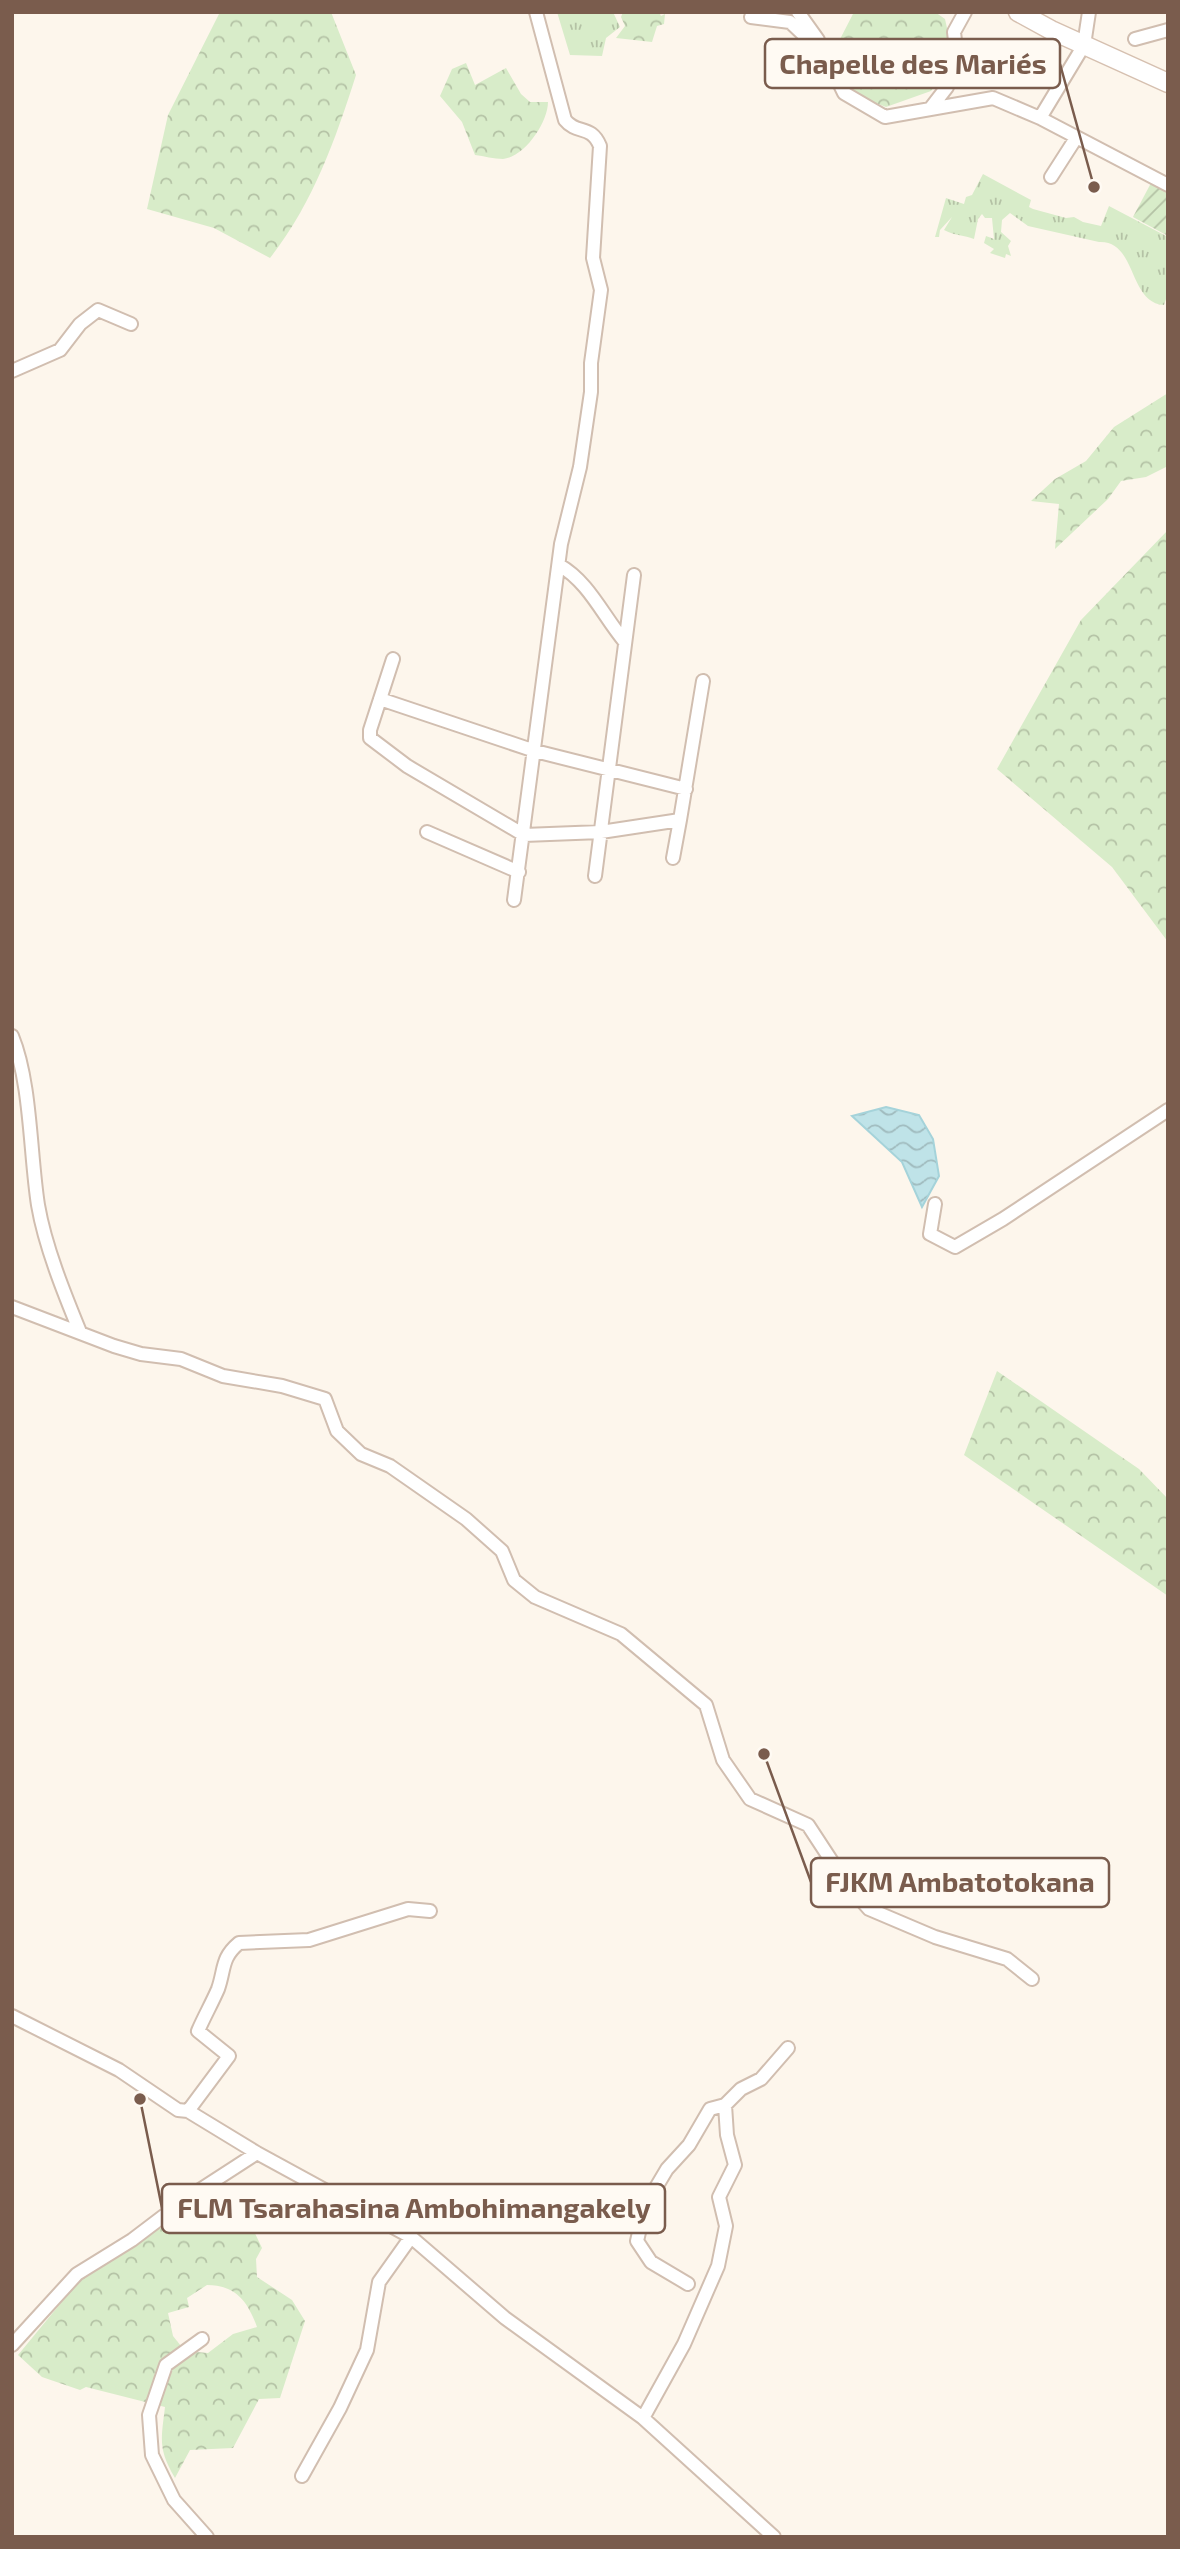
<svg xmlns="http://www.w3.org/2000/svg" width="1180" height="2549" viewBox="0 0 1180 2549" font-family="'Exo 2',sans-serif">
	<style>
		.grass { fill: url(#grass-tufts) }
		.forest { fill: url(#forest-crowns); fill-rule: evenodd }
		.garden { fill: url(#garden-furrows) }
		.water { fill: url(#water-waves); stroke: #a5d3da; stroke-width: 2 }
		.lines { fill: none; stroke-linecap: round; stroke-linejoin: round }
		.street-casing { stroke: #d1beb0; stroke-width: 16 }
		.secondary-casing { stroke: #d6c0b0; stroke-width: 21 }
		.street { stroke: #fff; stroke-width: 12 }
		.secondary { stroke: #fff; stroke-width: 18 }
		.leader { fill: none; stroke: #7a5c4d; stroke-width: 2.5 }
		.callout-dot { fill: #7a5c4d; stroke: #fffaf3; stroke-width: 2.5 }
		.callout { fill: #fffaf3; stroke: #7a5c4d; stroke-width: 2.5 }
		.callout-label { font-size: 28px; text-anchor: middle; font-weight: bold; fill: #7a5c4d }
	</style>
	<defs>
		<pattern id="grass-tufts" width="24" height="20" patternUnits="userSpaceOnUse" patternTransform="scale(1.75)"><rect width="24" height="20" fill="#d8ecc9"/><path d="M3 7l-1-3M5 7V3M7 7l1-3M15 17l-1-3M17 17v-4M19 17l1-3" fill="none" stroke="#b4c2a5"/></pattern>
		<pattern id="forest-crowns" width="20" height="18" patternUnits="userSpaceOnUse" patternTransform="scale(1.75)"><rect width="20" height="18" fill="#d8ecc9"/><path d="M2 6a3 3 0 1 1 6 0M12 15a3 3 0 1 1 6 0" fill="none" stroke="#b4c2a5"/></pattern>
		<pattern id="garden-furrows" width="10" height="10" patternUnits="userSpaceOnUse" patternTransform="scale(1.75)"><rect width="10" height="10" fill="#d8ecc9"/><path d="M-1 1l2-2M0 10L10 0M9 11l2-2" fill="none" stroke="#b4c2a5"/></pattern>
		<pattern id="water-waves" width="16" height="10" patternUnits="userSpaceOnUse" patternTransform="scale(1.75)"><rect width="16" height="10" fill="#bfe3e8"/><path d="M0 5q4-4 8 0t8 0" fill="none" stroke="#a0bbbe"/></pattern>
	</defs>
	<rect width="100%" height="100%" fill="#fdf6ec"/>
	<!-- grass -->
	<path class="grass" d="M557,12h56l7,15 -14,11 -4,18 -32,-1z
		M983,174l48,26 -2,7 4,2 33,9 8,-1 9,5 18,4 8,-20 59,31v56l-4,12c-36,-2 -27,-65 -65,-63l-71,-16 -18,-13 -8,7 -1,12 10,9 -3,5 3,10 -5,-2 -1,4 -15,-5 4,-4 -10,-6 2,-7 8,3 -2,-21h-7l-3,-4 -4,5 -4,20c-10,-4 -18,-3 -30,-9l8,-13 -12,13 -1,7h-4l11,-39 18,6 2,-7 6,-2z"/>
	<!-- forest -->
	<path class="forest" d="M220,12h111l25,63c-21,66 -43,128 -86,183l-56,-30 -67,-19 21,-94z
		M623,12h36l2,4 4,-2 -1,10 -7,2 -5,16 -36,-4 9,-12 -4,-9z
		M854,12h81l10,7 6,27 1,17 -21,28 -45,16 -31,-12 -22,-36 4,-14z
		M466,63l9,22 31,-17 15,26 9,8h18c0,20 -23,55 -45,57 -9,0 -19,-3 -28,-4l-13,-33 -22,-26 12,-27z
		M1168,393v73l-22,11 -25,4 -13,18 -53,50 4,-45 -28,-3 24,-22 31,-18 28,-34z
		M1168,530v412l-56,-75 -115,-98 84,-149z
		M997,1371l142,98 29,30v97l-204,-141z
		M189,2206l10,6 39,-2 13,15 11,23 -6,11 1,18 35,23 13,21 -25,77 -21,1 -26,49 -43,2 -15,28c-17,-29 -14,-38 -10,-71l-79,-20 -6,3 -38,-13 -24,-22 61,-74zM207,2285c29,0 41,17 50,42l-24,7 -25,19 -23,-2 -12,-15 -5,-23 21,-6 -2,-9z"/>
	<!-- garden -->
	<path class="garden" d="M1151,183l17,9v44l-35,-19z"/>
	<!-- water -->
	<path class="water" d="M886,1107l33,8 14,24 6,37 -17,31 -20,-45 -50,-46z"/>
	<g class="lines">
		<defs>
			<path id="street" d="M798,12l20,28
				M1089,12l-5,33 -44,73 128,67
				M751,17l39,5 36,34 18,37 41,24 108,-19 47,20
				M1135,39l33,-9
				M930,109l17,-22 10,-29 -3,-26 11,-20
				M1051,177l25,-39
				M12,371l48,-21 20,-26 18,-14 33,14
				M559,565c30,17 44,51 66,77
				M393,659l-23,71v8l37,28 117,69 77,-3 79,-12 23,-139
				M380,699l155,52 151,38
				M427,832l92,40
				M673,858l7,-38
				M595,876l39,-301
				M514,900l47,-356 19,-77 11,-75v-29l10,-73 -8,-32 7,-112c-9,-22 -23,-11 -35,-26l-29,-108
				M12,1036c19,46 18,118 26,169 7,41 26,88 42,127
				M935,1204l-5,30 25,13 48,-28 165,-109
				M12,1307l102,39 27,8 40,5 42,17 59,10 43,13 12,32 24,23 29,12 76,53 36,32 12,29 21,17 86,37 85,71 17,55 27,39 58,26 38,58 23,26 66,28 72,22 25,20
				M12,2016l107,54 59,40 10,1 69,42 154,84 94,81 138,100 131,119
				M188,2111l41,-55 -31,-25c6,-14 14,-28 20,-42 7,-20 3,-31 21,-46l70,-3 99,-31 22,2
				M688,2284l-37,-22 -14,-21 8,-35 22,-37 22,-24 21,-36 15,-4
				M202,2339l-36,26 -17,50 3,40 22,45 33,37
				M12,2345l65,-71 55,-34 54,-41 71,-46
				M643,2418l41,-74 34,-78 8,-40 -7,-29 16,-32 -8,-30 -2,-30 16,-16 20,-10 27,-31
				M302,2476l38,-68 27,-58 12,-68 32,-45"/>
			<path id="secondary" d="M1018,12l33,18 117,53"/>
		</defs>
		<!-- street casing -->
		<use href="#street" class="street-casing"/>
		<!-- secondary casing -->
		<use href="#secondary" class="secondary-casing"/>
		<!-- street -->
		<use href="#street" class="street"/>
		<!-- secondary -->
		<use href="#secondary" class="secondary"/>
	</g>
	<!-- callouts -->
	<path class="leader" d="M1094 187L1060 64M764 1754L811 1882M140 2099L162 2208"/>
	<g class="callout-dot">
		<circle cx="1094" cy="187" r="7"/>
		<circle cx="764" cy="1754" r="7"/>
		<circle cx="140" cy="2099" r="7"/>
	</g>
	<g class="callout">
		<rect x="765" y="39" width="295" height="49" rx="7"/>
		<rect x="811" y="1858" width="298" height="49" rx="7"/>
		<rect x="162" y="2184" width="503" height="49" rx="7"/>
	</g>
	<g class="callout-label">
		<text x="913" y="74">Chapelle des Mariés</text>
		<text x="960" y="1892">FJKM Ambatotokana</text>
		<text x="414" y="2218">FLM Tsarahasina Ambohimangakely</text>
	</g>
	<!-- border -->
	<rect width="1180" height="2549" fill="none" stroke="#7a5c4d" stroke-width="28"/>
</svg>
